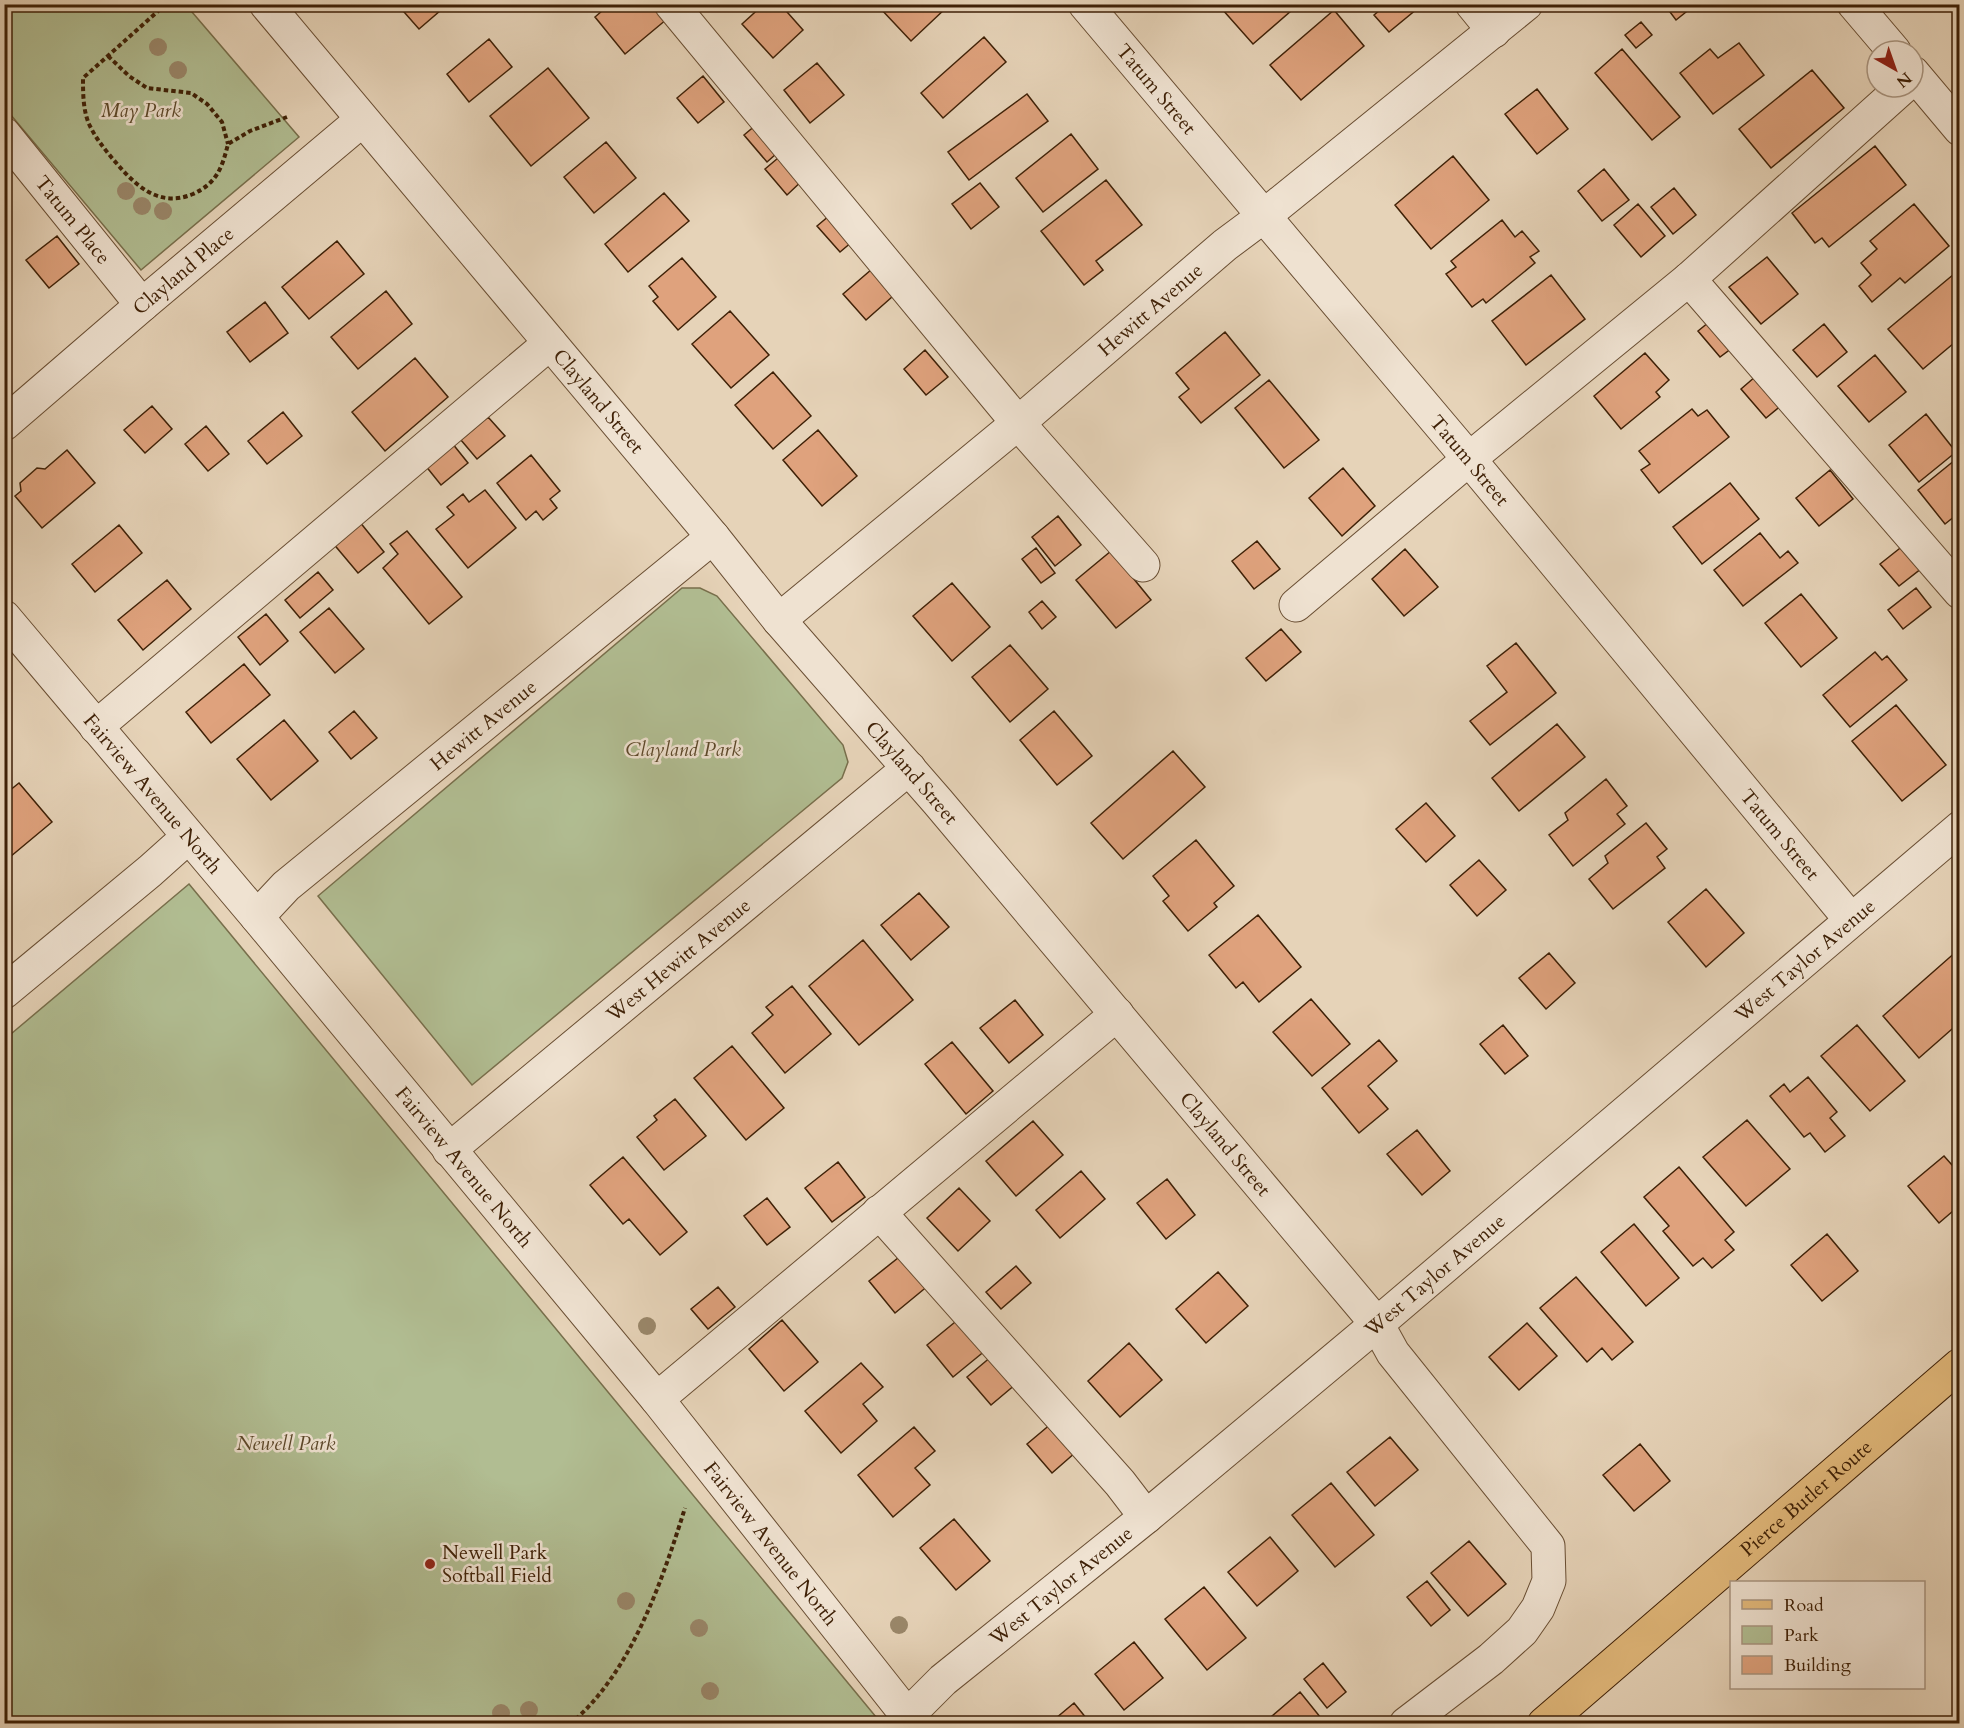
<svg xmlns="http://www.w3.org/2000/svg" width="1964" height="1728" viewBox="0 0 1964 1728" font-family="Cardo,serif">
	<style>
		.green { fill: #b1bd92; stroke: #786f4c; stroke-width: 1.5 }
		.building { fill: #dfa27d; stroke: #3f2107; stroke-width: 1.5 }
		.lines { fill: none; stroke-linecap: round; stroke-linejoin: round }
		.minor-casing { stroke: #694e33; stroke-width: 35 }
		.major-casing { stroke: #3f2107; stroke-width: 35 }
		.path { stroke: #3f2107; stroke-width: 4; stroke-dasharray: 4.5 3; stroke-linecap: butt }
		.minor { stroke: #efe2d1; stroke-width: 33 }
		.major { stroke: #e3ba7c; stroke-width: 33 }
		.tree { fill: #9a876a }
		.poi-dot { fill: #8f2418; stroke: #efe2d1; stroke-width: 2 }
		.labels { text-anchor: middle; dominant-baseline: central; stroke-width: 5; stroke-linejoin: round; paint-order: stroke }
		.street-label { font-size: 20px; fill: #3f2107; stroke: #efe2d1 }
		.park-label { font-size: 20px; font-style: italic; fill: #5c482a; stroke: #efe2d1 }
		.poi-label { font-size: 20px; fill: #3f2107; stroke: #efe2d1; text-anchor: start }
	</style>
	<rect width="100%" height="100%" fill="#e6d3b8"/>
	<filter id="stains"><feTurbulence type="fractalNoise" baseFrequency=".00333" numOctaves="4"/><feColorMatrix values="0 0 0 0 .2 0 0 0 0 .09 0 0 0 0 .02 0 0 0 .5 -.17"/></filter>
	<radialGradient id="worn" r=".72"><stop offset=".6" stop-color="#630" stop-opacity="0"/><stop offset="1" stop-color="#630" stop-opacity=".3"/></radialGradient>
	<!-- green -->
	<path class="green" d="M4,5h182l113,132 -158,133 -136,-162z
		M682,588h18l17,8 126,149 5,17 -6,16 -370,307 -154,-189z
		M189,884l692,839h-876v-684z"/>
	<!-- building -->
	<path class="building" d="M397,4h51l-29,25z
		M610,4h55l8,10 -48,40 -30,-37z
		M764,4h16l23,26 -30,28 -31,-34z
		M884,4h59l3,4 -35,33 -31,-33z
		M1227,4h72l-46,40 -31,-35z
		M1387,4h36l-34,28 -15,-17z
		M1664,4h32l-20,16z
		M1334,10l30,36 -63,54 -31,-35z
		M1641,22l11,13 -16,13 -11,-13z
		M984,37l22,25 -63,56 -22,-25z
		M489,39l23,28 -43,35 -22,-28z
		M1739,43l25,32 -51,39 -33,-41 30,-24 8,9z
		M1622,49l58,68 -28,23 -57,-67z
		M817,63l27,32 -34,28 -26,-33z
		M548,68l41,50 -58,48 -41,-50z
		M1812,70l32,38 -73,60 -32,-39z
		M703,76l21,26 -26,21 -21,-25z
		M1537,89l31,40 -31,25 -32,-40z
		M1027,94l21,27 -79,59 -21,-28z
		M763,119l22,27 -18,16 -23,-27z
		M1071,134l27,35 -55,43 -27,-34z
		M606,142l30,36 -42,35 -30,-36z
		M1875,146l31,39 -77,62 -7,-9 -7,5 -23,-30z
		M784,153l21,25 -18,17 -22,-26z
		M1453,156l36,44 -58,49 -36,-44z
		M1604,169l25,31 -27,21 -24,-30z
		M1106,180l36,45 -46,36 7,9 -19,15 -43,-54z
		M980,183l19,24 -28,22 -19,-25z
		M1674,188l22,27 -23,19 -22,-27z
		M664,193l25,28 -61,51 -23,-28z
		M1638,204l27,32 -24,21 -27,-32z
		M1914,204l35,42 -44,37 -5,-5 -28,24 -13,-16 12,-11 -10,-12 16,-14 -7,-8z
		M836,210l23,26 -19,16 -23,-26z
		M1502,220l13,17 7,-6 17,20 -9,6 5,6 -49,40 -3,-4 -11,8 -26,-33 10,-7 -5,-6z
		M57,236l22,28 -30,24 -23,-28z
		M337,241l27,33 -55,45 -27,-32z
		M1767,257l31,37 -37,30 -32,-37z
		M682,258l34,39 -38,33 -25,-29 5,-4 -9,-11z
		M879,263l22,26 -35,31 -23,-26z
		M1960,269v69l-37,31 -35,-40z
		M1551,275l34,44 -59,46 -34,-44z
		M386,291l26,33 -54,45 -27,-32z
		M265,302l23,31 -38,29 -23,-30z
		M730,311l39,44 -38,33 -39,-44z
		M1714,318l22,27 -16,12 -22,-26z
		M1824,324l23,28 -30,25 -24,-27z
		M1225,332l35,43 -59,48 -22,-26 10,-8 -13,-16z
		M925,350l23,27 -22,18 -22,-26z
		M1645,353l24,27 -13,12 4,5 -39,32 -27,-33z
		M1875,355l31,37 -37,30 -31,-36z
		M415,358l33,39 -63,54 -33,-39z
		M1763,370l25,30 -22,18 -25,-29z
		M773,372l38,44 -38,33 -38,-44z
		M1269,380l50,60 -35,28 -49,-60z
		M152,406l20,23 -27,24 -21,-23z
		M1692,409l6,7 9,-6 22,27 -70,56 -18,-23 9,-6 -11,-13z
		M283,412l19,24 -35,28 -19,-23z
		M1926,414l30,38 -37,30 -30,-37z
		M488,417l17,19 -28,23 -16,-19z
		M206,426l23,28 -21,17 -23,-27z
		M818,430l39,46 -35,30 -39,-46z
		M452,443l16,20 -27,22 -16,-20z
		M67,450l28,33 -53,45 -27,-32 6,-5 -1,-8 17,-15 8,1z
		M531,455l29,36 -10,8 7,9 -14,12 -7,-9 -10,9 -29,-37z
		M1955,460l5,6v46l-15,12 -27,-34z
		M1343,468l32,38 -33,30 -33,-38z
		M1830,470l23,29 -34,27 -23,-28z
		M1730,483l29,36 -57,45 -29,-37z
		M485,490l31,38 -48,40 -32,-39 18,-14 -7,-8 16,-13 6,8z
		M1058,516l23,29 -26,21 -23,-29z
		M359,521l25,31 -26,21 -26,-31z
		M119,525l23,28 -47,39 -23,-28z
		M407,531l55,66 -33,27 -46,-56 15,-14 -8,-10z
		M1760,533l20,25 8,-7 10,12 -55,43 -29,-36z
		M1257,541l23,28 -26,20 -22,-28z
		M1904,545l18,23 -23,18 -19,-22z
		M1036,548l19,25 -14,10 -19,-24z
		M1405,549l33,38 -34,29 -32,-37z
		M1111,551l40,49 -35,28 -40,-48z
		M318,572l15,18 -33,28 -15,-18z
		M167,580l24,29 -48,41 -25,-30z
		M952,583l38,44 -38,34 -39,-45z
		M1916,588l15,19 -28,22 -15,-19z
		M1801,594l36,44 -36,29 -36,-44z
		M1042,601l14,16 -14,12 -13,-17z
		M329,608l35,41 -29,24 -35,-41z
		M266,614l22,27 -28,24 -22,-28z
		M1281,629l20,23 -35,29 -20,-23z
		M1516,643l40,50 -66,52 -20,-24 37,-29 -20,-26z
		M1010,645l38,44 -38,33 -38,-45z
		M1875,652l7,8 5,-4 20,24 -57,47 -27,-32z
		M244,664l26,31 -59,48 -25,-31z
		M1896,705l50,60 -44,36 -50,-60z
		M354,711l23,27 -26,21 -22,-27z
		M1054,711l38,45 -35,29 -37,-45z
		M284,720l34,41 -47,39 -34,-41z
		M1557,724l28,33 -66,54 -27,-33z
		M1173,751l32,36 -82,72 -32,-36z
		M1606,779l21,27 -10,8 8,10 -52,42 -24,-31 19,-15 -3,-7z
		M19,783l33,39 -48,40v-67z
		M1426,803l29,33 -29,26 -30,-33z
		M1646,823l21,26 -10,8 8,11 -52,41 -24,-30 19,-16 -3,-7z
		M1196,840l38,46 -20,17 3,4 -29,24 -25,-30 6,-5 -16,-20z
		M1479,860l27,30 -29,26 -27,-31z
		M1706,889l38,44 -38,34 -38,-45z
		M919,893l30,34 -38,33 -30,-35z
		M1258,915l43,52 -42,35 -16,-20 -7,6 -27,-33z
		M863,940l50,60 -54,45 -50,-59z
		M1958,950l2,72 -41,36 -36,-42z
		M1549,953l26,30 -29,26 -27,-31z
		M792,986l39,48 -46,39 -33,-40 21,-18 -7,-8z
		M1311,999l39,45 -38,32 -39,-44z
		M1015,1000l28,35 -34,28 -29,-35z
		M1503,1025l25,31 -23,18 -25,-30z
		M1857,1025l48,56 -35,30 -49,-55z
		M1379,1040l18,21 -29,25 20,23 -29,24 -37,-45z
		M952,1042l41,49 -27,23 -41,-50z
		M732,1046l52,62 -38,32 -52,-62z
		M1808,1077l29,35 -7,6 15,18 -20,16 -15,-19 -6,4 -34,-41 14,-12 6,8z
		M675,1099l31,37 -42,34 -27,-33 20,-17 -3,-4z
		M1747,1120l43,49 -44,37 -43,-49z
		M1033,1121l30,34 -47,41 -30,-35z
		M1417,1130l33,41 -28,24 -35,-41z
		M1944,1156l16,18v31l-21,18 -31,-37z
		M623,1157l64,75 -27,23 -31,-36 -6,5 -33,-39z
		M838,1162l27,35 -33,25 -27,-34z
		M1679,1167l55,65 -9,8 9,10 -22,18 -9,-10 -10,8 -30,-35 6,-5 -25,-29z
		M1081,1171l24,28 -45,39 -24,-28z
		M1167,1179l28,36 -29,24 -29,-36z
		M959,1188l31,33 -32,30 -31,-33z
		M767,1198l23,29 -23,18 -23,-29z
		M1634,1224l45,54 -33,28 -45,-54z
		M1827,1234l31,37 -36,30 -31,-36z
		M903,1254l26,31 -34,28 -26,-32z
		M1016,1266l15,17 -30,26 -15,-17z
		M1218,1272l30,34 -42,37 -30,-34z
		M1576,1277l57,65 -21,18 -10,-12 -15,14 -47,-54z
		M718,1287l17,20 -27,22 -17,-20z
		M960,1318l26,32 -33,27 -26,-32z
		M782,1320l36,42 -34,29 -35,-42z
		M1527,1323l30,33 -38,34 -30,-33z
		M1129,1343l33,37 -42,37 -32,-36z
		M992,1356l24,28 -25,21 -24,-28z
		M861,1363l22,24 -20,17 14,17 -36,32 -36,-42z
		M1052,1423l24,29 -24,21 -25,-29z
		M914,1427l21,24 -20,17 15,17 -37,32 -35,-42z
		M1390,1437l28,33 -43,36 -28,-34z
		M1640,1444l30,37 -36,30 -31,-36z
		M1331,1483l43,52 -39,32 -43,-52z
		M954,1519l36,42 -34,29 -36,-42z
		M1270,1537l28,34 -41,35 -29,-34z
		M1469,1541l37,43 -38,32 -37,-43z
		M1427,1581l23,29 -19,16 -24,-29z
		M1204,1587l42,51 -39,32 -42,-51z
		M1134,1642l29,36 -39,32 -29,-36z
		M1323,1663l23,29 -19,16 -23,-29z
		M1300,1692l25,31 -59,1 -1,-2z
		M1074,1703l17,21h-42z"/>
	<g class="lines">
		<defs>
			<g id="minor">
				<path id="s1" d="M266,4l447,533 66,83 159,182 439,522 16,29 155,193 1,35 -11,27 -16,23 -31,28 -85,65"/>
				<path d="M671,4l347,419 125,142"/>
				<path id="s2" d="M1085,4l384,455 382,461"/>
				<path d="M1472,4l22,27"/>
				<path d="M1854,4l40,47"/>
				<path d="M1913,73l47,56"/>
				<path id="s3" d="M4,134l138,171"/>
				<path d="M1689,279l271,313"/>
				<path id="s4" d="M4,424l138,-119 220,-185"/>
				<path d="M1296,605l173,-146 220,-180 214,-192"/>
				<path id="s5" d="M4,617l253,300 400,482 257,325"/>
				<path id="s6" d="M779,620l239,-197 207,-178 39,-29 262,-212"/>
				<path d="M96,727l454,-384"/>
				<path id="s7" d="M257,917l29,-31 427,-349"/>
				<path d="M4,992l146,-121 38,-34"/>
				<path id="s8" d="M449,1150l460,-382"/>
				<path d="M879,1212l241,271 26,34"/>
				<path d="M657,1399l460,-385"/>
				<path id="s9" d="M907,1716l36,-36 203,-163 231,-193 583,-496"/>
			</g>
			<g id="major">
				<path id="s10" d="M1544,1724l416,-359"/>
			</g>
		</defs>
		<!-- minor casing -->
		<use href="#minor" class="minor-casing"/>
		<!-- major casing -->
		<use href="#major" class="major-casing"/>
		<!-- path -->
		<path class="path" d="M166,4l-83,74c0,15 0,32 6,46 6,13 14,23 23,34 21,25 45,51 81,36 24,-11 29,-26 35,-50l22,-13 37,-14
			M108,56l21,20 18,12 44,5 16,11 15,18 6,22
			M570,1724c61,-50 92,-143 115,-216"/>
		<!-- minor -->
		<use href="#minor" class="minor"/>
		<!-- major -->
		<use href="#major" class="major"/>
	</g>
	<!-- trees -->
	<g class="tree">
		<circle cx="158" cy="47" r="9"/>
		<circle cx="178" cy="70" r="9"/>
		<circle cx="126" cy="191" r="9"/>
		<circle cx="142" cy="206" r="9"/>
		<circle cx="163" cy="211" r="9"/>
		<circle cx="647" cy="1326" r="9"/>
		<circle cx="626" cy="1601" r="9"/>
		<circle cx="899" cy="1625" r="9"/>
		<circle cx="699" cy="1628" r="9"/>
		<circle cx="710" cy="1691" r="9"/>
		<circle cx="529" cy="1710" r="9"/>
		<circle cx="501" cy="1713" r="9"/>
	</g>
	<!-- markers -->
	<circle class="poi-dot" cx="430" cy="1564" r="6"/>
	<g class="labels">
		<!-- street labels -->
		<g class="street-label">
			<text stroke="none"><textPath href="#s2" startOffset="111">Tatum Street</textPath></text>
			<text stroke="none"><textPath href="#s3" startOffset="110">Tatum Place</textPath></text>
			<text stroke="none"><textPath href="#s4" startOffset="236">Clayland Place</textPath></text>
			<text stroke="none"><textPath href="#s6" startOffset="484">Hewitt Avenue</textPath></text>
			<text stroke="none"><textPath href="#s1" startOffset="518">Clayland Street</textPath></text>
			<text stroke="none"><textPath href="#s2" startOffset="597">Tatum Street</textPath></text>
			<text stroke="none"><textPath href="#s7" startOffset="297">Hewitt Avenue</textPath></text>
			<text stroke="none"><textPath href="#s1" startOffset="1004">Clayland Street</textPath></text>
			<text stroke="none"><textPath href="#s5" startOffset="231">Fairview Avenue North</textPath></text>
			<text stroke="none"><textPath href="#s2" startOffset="1083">Tatum Street</textPath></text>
			<text stroke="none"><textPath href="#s8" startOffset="298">West Hewitt Avenue</textPath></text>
			<text stroke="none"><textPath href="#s9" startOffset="1174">West Taylor Avenue</textPath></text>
			<text stroke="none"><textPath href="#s1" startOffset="1490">Clayland Street</textPath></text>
			<text stroke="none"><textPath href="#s5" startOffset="717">Fairview Avenue North</textPath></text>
			<text stroke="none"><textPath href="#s9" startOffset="688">West Taylor Avenue</textPath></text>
			<text stroke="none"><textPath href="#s10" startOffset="346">Pierce Butler Route</textPath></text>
			<text stroke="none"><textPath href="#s5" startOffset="1203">Fairview Avenue North</textPath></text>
			<text stroke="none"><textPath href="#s9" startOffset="202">West Taylor Avenue</textPath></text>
		</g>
		<!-- park labels -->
		<g class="park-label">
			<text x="141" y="110">May Park</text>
			<text x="683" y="749">Clayland Park</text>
			<text x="286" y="1443">Newell Park</text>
		</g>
		<!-- poi labels -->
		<g class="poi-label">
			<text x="442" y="1552">Newell Park<tspan x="442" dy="23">Softball Field</tspan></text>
		</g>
	</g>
	<!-- margin -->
	<rect width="1964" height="1728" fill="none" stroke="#e6d3b8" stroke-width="24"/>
	<rect x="6" y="6" width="1952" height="1716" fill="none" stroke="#3f2107" stroke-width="3"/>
	<rect x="12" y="12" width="1940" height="1704" fill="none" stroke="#3f2107" stroke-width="1.5"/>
	<!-- legend -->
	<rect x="1730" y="1581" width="195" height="108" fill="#efe2d1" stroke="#a99580" stroke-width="1.5"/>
	<rect x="1742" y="1600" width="30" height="9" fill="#e3ba7c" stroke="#a99580" stroke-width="1.5"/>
	<text x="1784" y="1611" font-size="18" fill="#3f2107">Road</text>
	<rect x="1742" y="1626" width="30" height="18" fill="#b1bd92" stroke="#a99580" stroke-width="1.5"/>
	<text x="1784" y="1641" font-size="18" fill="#3f2107">Park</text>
	<rect x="1742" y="1656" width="30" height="18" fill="#dfa27d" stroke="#a99580" stroke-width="1.5"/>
	<text x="1784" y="1671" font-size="18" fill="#3f2107">Building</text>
	<!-- north arrow -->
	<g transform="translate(1895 69) rotate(140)"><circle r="28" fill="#efe2d1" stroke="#a99580" stroke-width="1.5"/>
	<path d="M0-4.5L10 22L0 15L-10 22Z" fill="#8f2418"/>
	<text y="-9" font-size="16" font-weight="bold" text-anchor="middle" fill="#3f2107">N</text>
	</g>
	<rect width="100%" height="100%" filter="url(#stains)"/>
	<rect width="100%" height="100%" fill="url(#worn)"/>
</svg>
